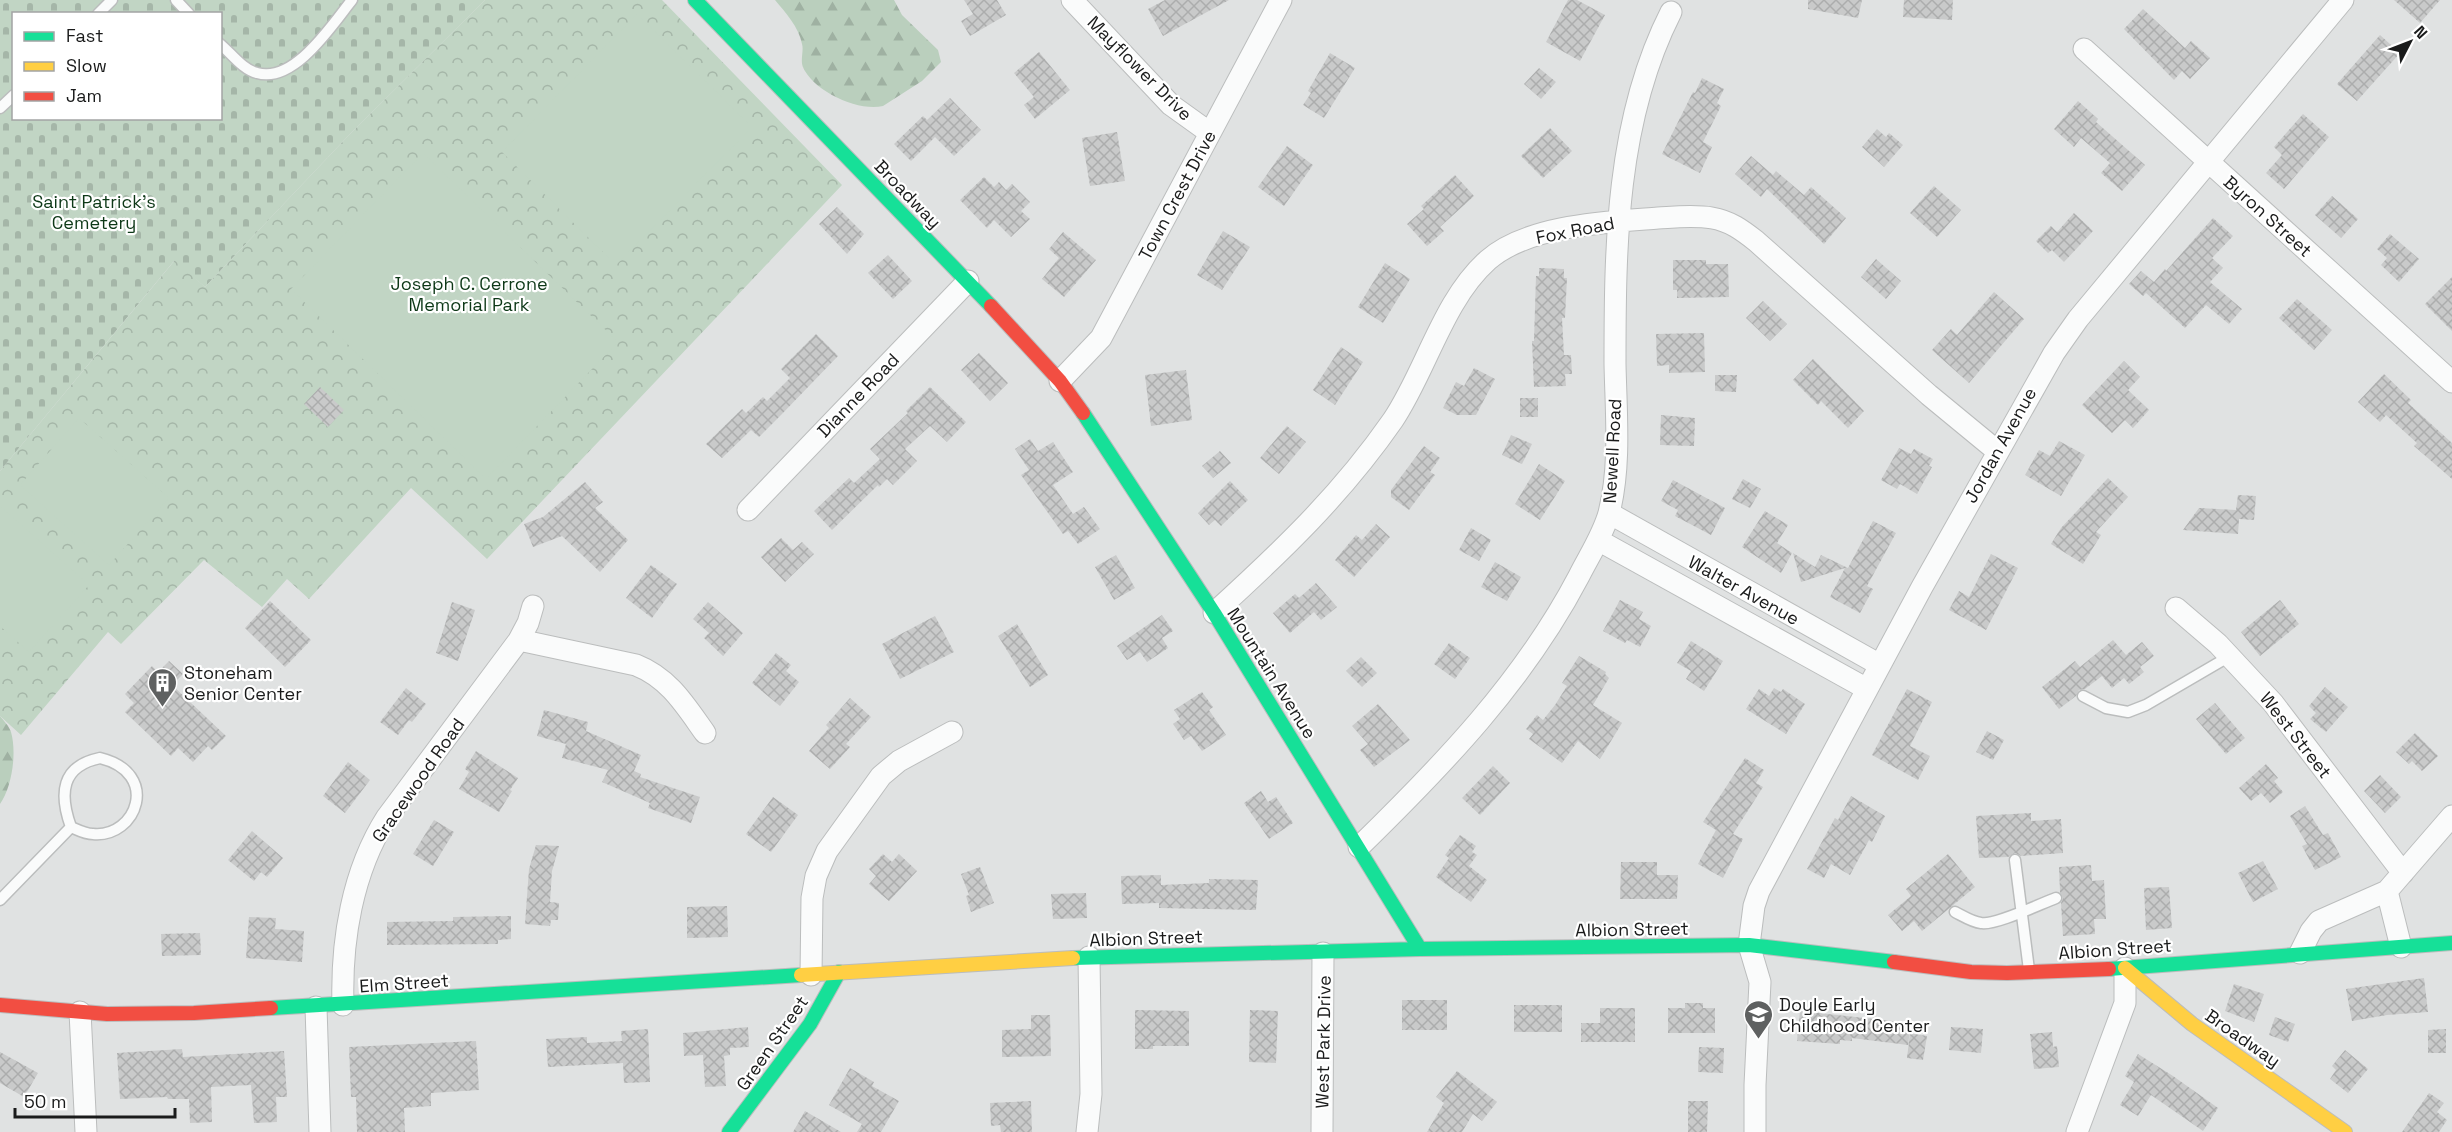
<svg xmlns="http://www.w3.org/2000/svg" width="2452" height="1132" viewBox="0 0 2452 1132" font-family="'Space Grotesk',sans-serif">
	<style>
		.forest { fill: url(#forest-firs) }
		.cemetery { fill: url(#cemetery-stones); fill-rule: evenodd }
		.park { fill: url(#park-crowns) }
		.pitch { fill: #c1d5c4 }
		.building { fill: url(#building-cross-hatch) }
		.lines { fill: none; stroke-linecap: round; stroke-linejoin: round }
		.lane-casing { stroke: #bbbdbd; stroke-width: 13 }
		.street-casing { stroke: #bbbdbd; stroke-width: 23 }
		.fast-casing { stroke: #bbbdbd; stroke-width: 16 }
		.slow-casing { stroke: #bbbdbd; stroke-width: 16 }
		.jam-casing { stroke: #bbbdbd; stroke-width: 16 }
		.lane { stroke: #fafbfb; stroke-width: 10 }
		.street { stroke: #fafbfb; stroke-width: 21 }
		.fast { stroke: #16e098; stroke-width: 14 }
		.slow { stroke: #ffcf43; stroke-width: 14 }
		.jam { stroke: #f24e42; stroke-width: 14 }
		.labels { text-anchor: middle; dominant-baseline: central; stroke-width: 4.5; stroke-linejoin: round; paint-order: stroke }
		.street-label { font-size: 18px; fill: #1a1b1b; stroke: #fff }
		.park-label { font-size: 18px; fill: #0d3817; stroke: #fff }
		.poi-label { font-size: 18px; fill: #1a1b1b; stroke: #fff; text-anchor: start }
	</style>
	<defs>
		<pattern id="forest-firs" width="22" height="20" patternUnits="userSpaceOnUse" patternTransform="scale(1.5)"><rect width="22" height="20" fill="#bacfbd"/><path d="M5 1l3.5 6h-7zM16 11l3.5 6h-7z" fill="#9fb1a2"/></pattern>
		<pattern id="cemetery-stones" width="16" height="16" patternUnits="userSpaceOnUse" patternTransform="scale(1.5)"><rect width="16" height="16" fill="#c1d5c4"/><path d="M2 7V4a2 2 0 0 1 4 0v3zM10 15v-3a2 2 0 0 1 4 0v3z" fill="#a5b6a8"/></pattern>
		<pattern id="park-crowns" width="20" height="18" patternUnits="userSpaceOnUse" patternTransform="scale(1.5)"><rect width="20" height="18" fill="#c1d5c4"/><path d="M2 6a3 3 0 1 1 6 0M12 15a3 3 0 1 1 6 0" fill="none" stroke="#a5b6a8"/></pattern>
		<pattern id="building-cross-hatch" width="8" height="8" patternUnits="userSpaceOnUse" patternTransform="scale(1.5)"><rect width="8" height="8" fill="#c9caca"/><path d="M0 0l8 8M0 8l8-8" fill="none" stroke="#acadad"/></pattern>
	</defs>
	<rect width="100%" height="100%" fill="#e0e2e2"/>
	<!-- forest -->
	<path class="forest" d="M775,0h119l8,15 36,35 3,12 -19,19 -39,25c-25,6 -70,-15 -80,-39 -3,-7 1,-16 -1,-23 -3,-17 -17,-32 -27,-44z
		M0,716c4,5 9,10 11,16 6,21 1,55 -11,72z"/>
	<!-- cemetery -->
	<path class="cemetery" d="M0,0h485l-135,134 -145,153 -31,-26 -174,210zM14,14h206v104h-206z"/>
	<!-- park -->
	<path class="park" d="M485,0h177l180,185 -355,374 -76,-71 -102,111 -22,-20 -25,28 -58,-47 -83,84 -13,-12 -87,103 -21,-19v-245l175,-211 30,27 145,-153z"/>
	<!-- pitch -->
	<path class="pitch" d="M637,14l115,113 -136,138 -114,-113z
		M423,153l195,189 -132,137 -195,-190z
		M79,418l90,80 -60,67 -89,-80z
		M0,506l89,79 -60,67 -29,-26z"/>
	<!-- building -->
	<path class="building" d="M964,0h33l9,15 -36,21 -9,-15 12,-7z
		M1165,0h64l-66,36 -15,-27z
		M1568,0h9l28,15 -25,46 -34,-19z
		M1808,0h54l-4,18 -50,-9z
		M1904,0h49l-1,20 -49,-3z
		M2394,0h46l-20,23z
		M2143,9l42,39 6,-7 19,17 -20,21 -8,-8 -8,9 -50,-51z
		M2380,35l20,18 -43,48 -20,-17z
		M1039,52l31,38 -35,29 -11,-14 10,-8 -20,-24z
		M1330,53l25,15 -31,50 -21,-13 8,-12 -3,-2z
		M1539,68l17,14 -15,17 -17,-15z
		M1702,78l22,11 -7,14 4,3 -18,36 9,5 -12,26 -38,-19 31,-62 2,1z
		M950,98l31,32 -27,26 -19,-19 -24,24 -17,-17 29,-28 4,4z
		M2078,101l20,18 -2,3 49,43 -23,26 -21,-18 9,-10 -29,-25 -7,9 -20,-18z
		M2303,114l26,23 -45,52 -18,-16 16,-18 -8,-8z
		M1550,128l22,23 -29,27 -22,-22z
		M1877,129l9,8 3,-4 14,12 -19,22 -22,-20z
		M1117,132l8,49 -35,5 -8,-48z
		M1287,146l26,19 -29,41 -26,-19z
		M1751,156l22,19 3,-4 28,24 7,-8 35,31 -22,26 -57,-55 -6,8 -26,-23z
		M1455,175l19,21 -34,31 4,4 -17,15 -20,-22 17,-15 -3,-3z
		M984,177l10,10 5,-5 7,8 6,-6 18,18 -9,9 9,8 -19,18 -17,-17 -7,8 -27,-28z
		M1934,186l27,24 -24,27 -27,-24z
		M2332,196l26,23 -17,19 -26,-23z
		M837,207l27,27 -17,20 -28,-30z
		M2074,213l19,18 -29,31 -12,-12 -4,3 -12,-12 15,-15 6,6z
		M2213,218l20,18 -21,22 11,10 -13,14 32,27 -13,15 -23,-19 -21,23 -39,-35 -3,3 -14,-12 12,-13 13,11 11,-13 1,2z
		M1223,231l27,16 -28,43 -25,-15z
		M1063,232l33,28 -32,37 -22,-18 17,-21 -10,-9z
		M2390,234l29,25 -20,23 -18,-17 6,-7 -10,-9z
		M888,255l24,26 -19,18 -25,-26z
		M1876,259l25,22 -15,18 -25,-22z
		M1673,260h33v4h22l1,33 -52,1v-8h-4z
		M1385,263l25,16 -27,44 -25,-16z
		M1539,268l25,1v9h3l-2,40h-3l2,37h7l1,19h-7l1,12 -32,1 -2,-46h2l2,-65h3z
		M2452,277v54l-27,-27z
		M1994,292l30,27 -55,64 -37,-33 19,-21 6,6z
		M2297,299l35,31 -18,20 -35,-32z
		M1763,301l24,23 -17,17 -24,-23z
		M1704,333l1,39 -36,1v-8l-12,1 -1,-32z
		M816,334l22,22 -57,59 -22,22 -8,-7 -29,28 -16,-14 36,-35 4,4 17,-16 4,4 23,-23 -9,-9z
		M1341,347l22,15 -28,43 -22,-15z
		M979,353l29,30 -18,18 -29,-31z
		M1813,359l51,52 -16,17 -27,-27 -3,4 -25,-25z
		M2124,361l16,16 -12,13 21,20 -16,18 -8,-8 -13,13 -30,-28z
		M1474,368l21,11 -19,36h-19l-14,-7 13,-26 8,4z
		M1186,370l6,50 -41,6 -6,-51z
		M2384,374l27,26 -3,3 44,40v36l-38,-33 3,-3 -31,-28 -6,7 -22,-20z
		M1715,375h22l-1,17 -21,-1z
		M320,387l24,23 -16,17 -24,-23z
		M930,387l36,35 -19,20 -17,-16 -25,23 12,12 -24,24 -6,-6 -8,8 -1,-2 -46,45 -18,-19 35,-33 5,5 26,-24 -10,-10 38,-36 -2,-2z
		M1520,398h18v19h-18z
		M1661,415l34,3 -1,28 -34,-1z
		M1287,426l19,16 -27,32 -19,-16z
		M1511,435l21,9 -10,20 -20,-9z
		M1030,439l8,12 15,-9 20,30 -20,13 20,29 11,-7 16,22 -22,15 -10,-13 -5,3 -42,-59 8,-5 -14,-21z
		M2059,441l26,14 -24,41 -36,-21 14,-25 11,6z
		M1424,446l16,12 -10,14 5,3 -26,35 -18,-13v-7z
		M1899,448l12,6 3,-5 19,10 -4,7 3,1 -15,27 -17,-10 -3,5 -16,-9z
		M1220,451l11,12 -18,15 -11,-12z
		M1539,464l26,17 -25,39 -25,-16z
		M2108,478l20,19 -32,35 5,3 -18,29 -32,-20 10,-16z
		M1743,479l18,10 -11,19 -18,-9z
		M1673,480l52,28 -14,27 -36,-19 3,-6 -17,-9z
		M1230,481l18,19 -27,26 -6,-6 -6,5 -11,-12z
		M585,482l18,20 -8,6 33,32 -28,32 -38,-36 -29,11 -9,-23 19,-7z
		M2238,495l18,1 -2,24 -15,-1 -1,15 -55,-4 16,-22 37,2z
		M1765,511l23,14 -11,18 15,10 -11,20 -39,-26z
		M1873,521l23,12 -29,53 6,3 -13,24 -30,-16 15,-29 -44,14 -8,-29 22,14 6,-12 27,13z
		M1376,524l14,13 -36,40 -19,-17 21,-25 6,5z
		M1471,528l20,12 -12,21 -20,-11z
		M781,538l12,12 9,-8 12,12 -29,28 -24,-25z
		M1991,554l27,14 -32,62 -37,-20 10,-19 10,6z
		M1116,555l19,33 -21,12 -19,-33z
		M1495,562l26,15 -14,24 -26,-14z
		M651,565l26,19 -25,34 -26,-20z
		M1316,583l21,24 -16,13 -7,-8 -24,21 -17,-20 22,-19 4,4z
		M1620,600l23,12 -4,7 12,7 -11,21 -13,-7 -2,3 -22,-12z
		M2280,600l19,24 -39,32 -19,-24z
		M270,601l41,39 -26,27 -40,-39z
		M452,602l23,8 -17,51 -22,-8z
		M708,602l35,31 -20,23 -19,-18 5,-5 -16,-14z
		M1162,615l11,16 -11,7 6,10 -21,14 -7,-10 -13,8 -10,-14z
		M935,616l19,36 -54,27 -18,-35z
		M1017,624l31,51 -18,12 -32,-51z
		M2113,640l13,15 16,-13 12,14 -14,11 4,5 -15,12 -5,-6 -12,10 -10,-12 -17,13 -6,1 -3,6 -17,13 -17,-22 33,-26 5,6z
		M1691,641l32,20 -19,30 -18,-12 5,-8 -14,-8z
		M1449,643l21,15 -15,21 -21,-15z
		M776,653l15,12 -5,6 13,11 -19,24 -28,-23z
		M1579,656l27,16 -1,2 4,4 -16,27 29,18 -22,36 -22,-18 -16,22 -33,-24 4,-5 -7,-5 11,-14 6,5 12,-15 12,-19 -5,-3z
		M1361,657l16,16 -15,14 -16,-16z
		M169,661l14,13 -11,11 54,51 -14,14 -4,-4 -15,16 -15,-14 -7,8 -46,-44 9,-9 -9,-9 27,-28 6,6z
		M2325,687l23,20 -22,25 -16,-13 6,-6 -7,-7z
		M406,688l20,16 -14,18 -3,-2 -11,15 -18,-13z
		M1774,688l7,4 2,-3 22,15 -19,30 -40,-25 13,-20 10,7z
		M1907,689l25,13 -22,44 20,10 -12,24 -46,-25z
		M1202,692l11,15 -4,3 17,25 -24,16 -11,-15 -7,4 -11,-16 7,-5 -6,-9z
		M850,698l21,19 -25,27 4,3 -20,22 -21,-18 20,-23 -3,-3z
		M2215,703l30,35 -19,16 -30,-35z
		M1378,704l32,36 -36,27 -14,-17 8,-6 -16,-18z
		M544,710l44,12 -2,9 55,24 -7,16 7,3 -1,3 60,20 -9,26 -43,-15 2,-5 -48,-21 6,-12 -46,-12 4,-14 -29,-8z
		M1987,731l17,9 -11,20 -17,-8z
		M2415,733l23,23 -16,15 -10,-10 -3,3 -13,-12z
		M476,751l42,27 -8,12 2,1 -13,21 -40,-23 10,-17 -4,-3z
		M1745,758l19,12 -8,13 7,4 -30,47 10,5 -20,39 -25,-14 18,-34 -13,-8z
		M348,762l22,18 -25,33 -22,-17z
		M2266,764l12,14 -4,3 9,11 -13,11 -9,-10 -10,8 -12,-13z
		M1493,766l17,17 -30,32 -18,-17z
		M2380,775l21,22 -16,16 -21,-22z
		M1261,791l7,11 8,-5 17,26 -24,16 -25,-36z
		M1851,796l34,20 -13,26 -3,-2 -19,35 -19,-11 -7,14 -17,-9 28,-51 3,2z
		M773,797l25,18 -27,37 -25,-18z
		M2305,806l18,29 5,-2 13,24 -26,13 -13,-24 5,-2 -17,-28z
		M2031,813v8l30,-2 2,34 -42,3 -6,-3 -7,4 -29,1 -3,-42z
		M434,820l20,12 -21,34 -20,-12z
		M252,831l31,27 -16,19 -6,-5 -7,9 -26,-21z
		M1460,835l16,11 -4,6 5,3 -8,11 18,14 -16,22 -35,-25 13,-19 -4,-3z
		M536,845l23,1 -7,25 -2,31 9,1 -1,17h-7l-1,6 -25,-2 4,-55z
		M883,854l9,8 7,-8 18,17 -28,30 -20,-17 7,-8 -7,-7z
		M1948,854l27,33 -53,44 -8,-10 -12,10 -14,-16 23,-19 -5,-7z
		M2263,861l15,28 -25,13 -15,-29z
		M1621,862h36v13h21l-1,24h-57z
		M2091,865l1,16 12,-1 2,39h-12l1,15 -32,2 -2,-33 2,-5 -3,-6 -1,-25z
		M980,867l14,36 -23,9 -5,-16 3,-1 -8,-21z
		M1161,875v10l48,-2v-4l49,1 -2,30 -97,-2v-5l-37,1 -1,-28z
		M2169,887l3,41 -26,2 -2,-42z
		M1086,893l1,25 -34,1 -2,-25z
		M727,906l1,31 -41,1v-31z
		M511,916v23l-13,1v4l-111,1v-23l66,-1v-4z
		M249,917l27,1 -1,11 29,2 -2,31 -56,-4z
		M200,933l1,22 -39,1 -1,-22z
		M2424,978l4,34 -41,3 -35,6 -6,-32z
		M2234,984l30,10 -10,28 -29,-11z
		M1402,1000h45v30h-45z
		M1685,1003h18v5h12v25h-47v-25h17z
		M1514,1005h48v27h-48z
		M1600,1008h35v34h-54v-19h19z
		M1135,1010l54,1v35h-36v3h-18z
		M1250,1010l28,1 -2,52 -27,-1z
		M1800,1011l111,12 -3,22 -56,-7v3l-12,-1v4l-43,-3z
		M1031,1015h19l1,41 -49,1v-27l29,-1z
		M2275,1017l20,7 -7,18 -19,-7z
		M748,1027l1,20 -19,1v7l-6,1 2,30 -21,1 -2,-32 -19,1 -1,-23z
		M1951,1027l32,2 -2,24 -32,-3z
		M648,1029l2,53 -26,1 -1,-20 -75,4 -2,-28 41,-2v6l35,-2 -1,-10z
		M2446,1029v24h-18v-23z
		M2052,1032l1,15 4,-1 2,21 -25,2 -4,-35z
		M1910,1033l17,3 -4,24 -16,-2z
		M476,1041l3,49 -48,3v13l-27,2 1,24h-48l-1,-35h-5l-2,-50z
		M1699,1047l25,1 -1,25 -25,-1z
		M182,1049l1,8 101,-6 3,46h-11l1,25 -23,1 -3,-38 -40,2 1,35 -22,1 -1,-24h-21l-1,-2 -47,2 -3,-46z
		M2345,1050l23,19 -20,24 -18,-14 6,-9 -4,-4z
		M0,1052l38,21 -14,24 -24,-14z
		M2138,1054l35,22 45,32 -15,23 -52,-36 -13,21 -18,-11 14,-23 -9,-6z
		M850,1068l24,14 -2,4 27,15 -18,31h-24l5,-8 -33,-19z
		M1457,1071l40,31 -15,19 -9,-7 -11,18h-35l17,-29 -8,-6z
		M2429,1093l15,10 -7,9 10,8 -8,12h-37z
		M1031,1101l1,31h-31l-1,-7 -9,1 -1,-23z
		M1688,1101h20l-1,31h-19z
		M805,1111l36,21h-48z"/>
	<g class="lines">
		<defs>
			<path id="lane" d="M176,0l13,14
				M98,14l14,-14
				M220,44c11,9 23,26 37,29 37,11 75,-48 95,-73
				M0,108l14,-13
				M2083,696l23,12 22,4 18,-7 84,-49
				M100,758c61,15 37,80 -7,76 -8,0 -15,-4 -22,-7 -12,-33 -10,-61 29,-69z
				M2015,860l14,110
				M0,900l71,-73
				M1955,912c8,4 17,10 26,11 13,3 59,-19 75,-25"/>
			<path id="street" d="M1072,0l99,105 39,28
				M2084,49l368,333
				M1060,381l41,-43 180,-338
				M748,510l220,-229
				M1609,513l271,152
				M1598,540l269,149
				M2176,608l42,36 55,59 130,170
				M1214,613c67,-61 127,-118 179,-193 33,-49 50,-120 95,-160 40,-35 119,-38 170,-42 18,-1 36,-3 54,0 18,3 30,12 44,23l173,154 68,56
				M519,640l117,25c33,13 49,40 69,68
				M1359,847c84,-82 165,-166 220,-271 10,-20 24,-41 30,-63 12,-48 7,-100 6,-149 0,-118 1,-244 56,-352
				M2387,891l14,56
				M2300,953l11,-22 8,-10 68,-30 65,-75
				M811,975l1,-77 4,-22 11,-25 54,-75 18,-15 53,-29
				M343,1005c-2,-64 9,-133 44,-188l132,-177 9,-17 5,-17
				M316,1007l4,125
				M80,1012l6,120
				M1087,1132l4,-38 -2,-137
				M1322,1132l1,-179
				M1755,1132v-47l5,-103 -11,-37 5,-39 5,-15 163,-304 132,-234 24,-34 265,-319
				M2077,1132l48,-129v-35"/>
			<path id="fast" d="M695,0l296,306
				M1083,413l131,200 206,336
				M1073,958l347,-9 329,-4 145,17
				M2109,969l343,-26
				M271,1008l530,-33
				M729,1132l81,-108 29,-52"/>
			<path id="slow" d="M2125,968l67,56 153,108
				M801,975l272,-17"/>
			<path id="jam" d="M991,306l69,75 23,32
				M1894,962l77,10 36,1 102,-4
				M0,1005l107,9 87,-1 77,-5"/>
		</defs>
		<!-- lane casing -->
		<use href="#lane" class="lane-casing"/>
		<!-- street casing -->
		<use href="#street" class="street-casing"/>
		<!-- fast casing -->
		<use href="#fast" class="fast-casing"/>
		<!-- slow casing -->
		<use href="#slow" class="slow-casing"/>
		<!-- jam casing -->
		<use href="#jam" class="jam-casing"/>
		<!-- lane -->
		<use href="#lane" class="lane"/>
		<!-- street -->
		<use href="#street" class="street"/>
		<!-- fast -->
		<use href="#fast" class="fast"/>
		<!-- slow -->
		<use href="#slow" class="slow"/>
		<!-- jam -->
		<use href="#jam" class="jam"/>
	</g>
	<!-- icons -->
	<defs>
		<symbol id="building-pin" viewBox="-11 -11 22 30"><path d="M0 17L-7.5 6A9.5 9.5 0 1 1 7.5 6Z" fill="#5f6161" stroke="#fff"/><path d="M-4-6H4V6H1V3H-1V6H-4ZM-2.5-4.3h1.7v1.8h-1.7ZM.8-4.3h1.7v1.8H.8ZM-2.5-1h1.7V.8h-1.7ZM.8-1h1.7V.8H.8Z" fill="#fff"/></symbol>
		<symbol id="school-pin" viewBox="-11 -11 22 30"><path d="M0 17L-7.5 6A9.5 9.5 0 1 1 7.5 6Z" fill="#5f6161" stroke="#fff"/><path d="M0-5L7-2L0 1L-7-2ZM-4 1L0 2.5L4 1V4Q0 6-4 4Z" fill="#fff"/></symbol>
	</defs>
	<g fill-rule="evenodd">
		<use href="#building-pin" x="146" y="666" width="33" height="45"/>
		<use href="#school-pin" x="1742" y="998" width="33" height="45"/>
	</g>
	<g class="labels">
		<!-- street labels -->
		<g class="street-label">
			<text transform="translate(1140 68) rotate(45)">Mayflower Drive</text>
			<text transform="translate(908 194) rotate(46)">Broadway</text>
			<text transform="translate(1177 195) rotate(-62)">Town Crest Drive</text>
			<text transform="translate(2268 216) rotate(42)">Byron Street</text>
			<text transform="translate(1575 230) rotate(-11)">Fox Road</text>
			<text transform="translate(858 395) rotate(-46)">Dianne Road</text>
			<text transform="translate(2000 445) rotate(-61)">Jordan Avenue</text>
			<text transform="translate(1612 451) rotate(-87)">Newell Road</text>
			<text transform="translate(1744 590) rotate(29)">Walter Avenue</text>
			<text transform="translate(1272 673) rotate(58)">Mountain Avenue</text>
			<text transform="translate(2296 735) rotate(52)">West Street</text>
			<text transform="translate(418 780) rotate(-55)">Gracewood Road</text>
			<text transform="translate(1632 929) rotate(-1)">Albion Street</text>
			<text transform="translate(1146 938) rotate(-2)">Albion Street</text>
			<text transform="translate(2115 949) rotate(-4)">Albion Street</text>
			<text transform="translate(404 983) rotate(-4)">Elm Street</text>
			<text transform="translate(2243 1038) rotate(35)">Broadway</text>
			<text transform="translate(1323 1042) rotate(-89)">West Park Drive</text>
			<text transform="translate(772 1043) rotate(-55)">Green Street</text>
		</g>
		<!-- park labels -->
		<g class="park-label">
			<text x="94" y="201">Saint Patrick's<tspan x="94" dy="21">Cemetery</tspan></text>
			<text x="469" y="283">Joseph C. Cerrone<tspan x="469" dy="21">Memorial Park</tspan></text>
		</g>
		<!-- poi labels -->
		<g class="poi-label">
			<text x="184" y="672">Stoneham<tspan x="184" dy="21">Senior Center</tspan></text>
			<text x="1779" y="1004">Doyle Early<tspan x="1779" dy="21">Childhood Center</tspan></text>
		</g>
	</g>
	<!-- legend -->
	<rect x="12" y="12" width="210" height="108" fill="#ffffff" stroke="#a3a4a4" stroke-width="1.5"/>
	<rect x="24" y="32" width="30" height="9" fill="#16e098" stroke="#a3a4a4" stroke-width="1.5"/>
	<text x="66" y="42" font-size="18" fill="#1a1b1b">Fast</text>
	<rect x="24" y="62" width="30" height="9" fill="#ffcf43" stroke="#a3a4a4" stroke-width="1.5"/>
	<text x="66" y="72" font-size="18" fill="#1a1b1b">Slow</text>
	<rect x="24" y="92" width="30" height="9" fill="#f24e42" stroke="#a3a4a4" stroke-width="1.5"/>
	<text x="66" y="102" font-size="18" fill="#1a1b1b">Jam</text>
	<!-- north arrow -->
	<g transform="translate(2410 42) rotate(48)" stroke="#ffffff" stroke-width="4.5" paint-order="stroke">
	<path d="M0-4.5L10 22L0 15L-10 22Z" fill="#1a1b1b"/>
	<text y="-9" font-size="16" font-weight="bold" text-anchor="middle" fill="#1a1b1b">N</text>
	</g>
	<!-- scale -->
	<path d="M15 1108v9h160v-9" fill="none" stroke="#1a1b1b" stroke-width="3"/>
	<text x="24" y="1108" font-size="18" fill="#1a1b1b" stroke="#ffffff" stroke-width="4.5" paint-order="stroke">50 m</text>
</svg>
